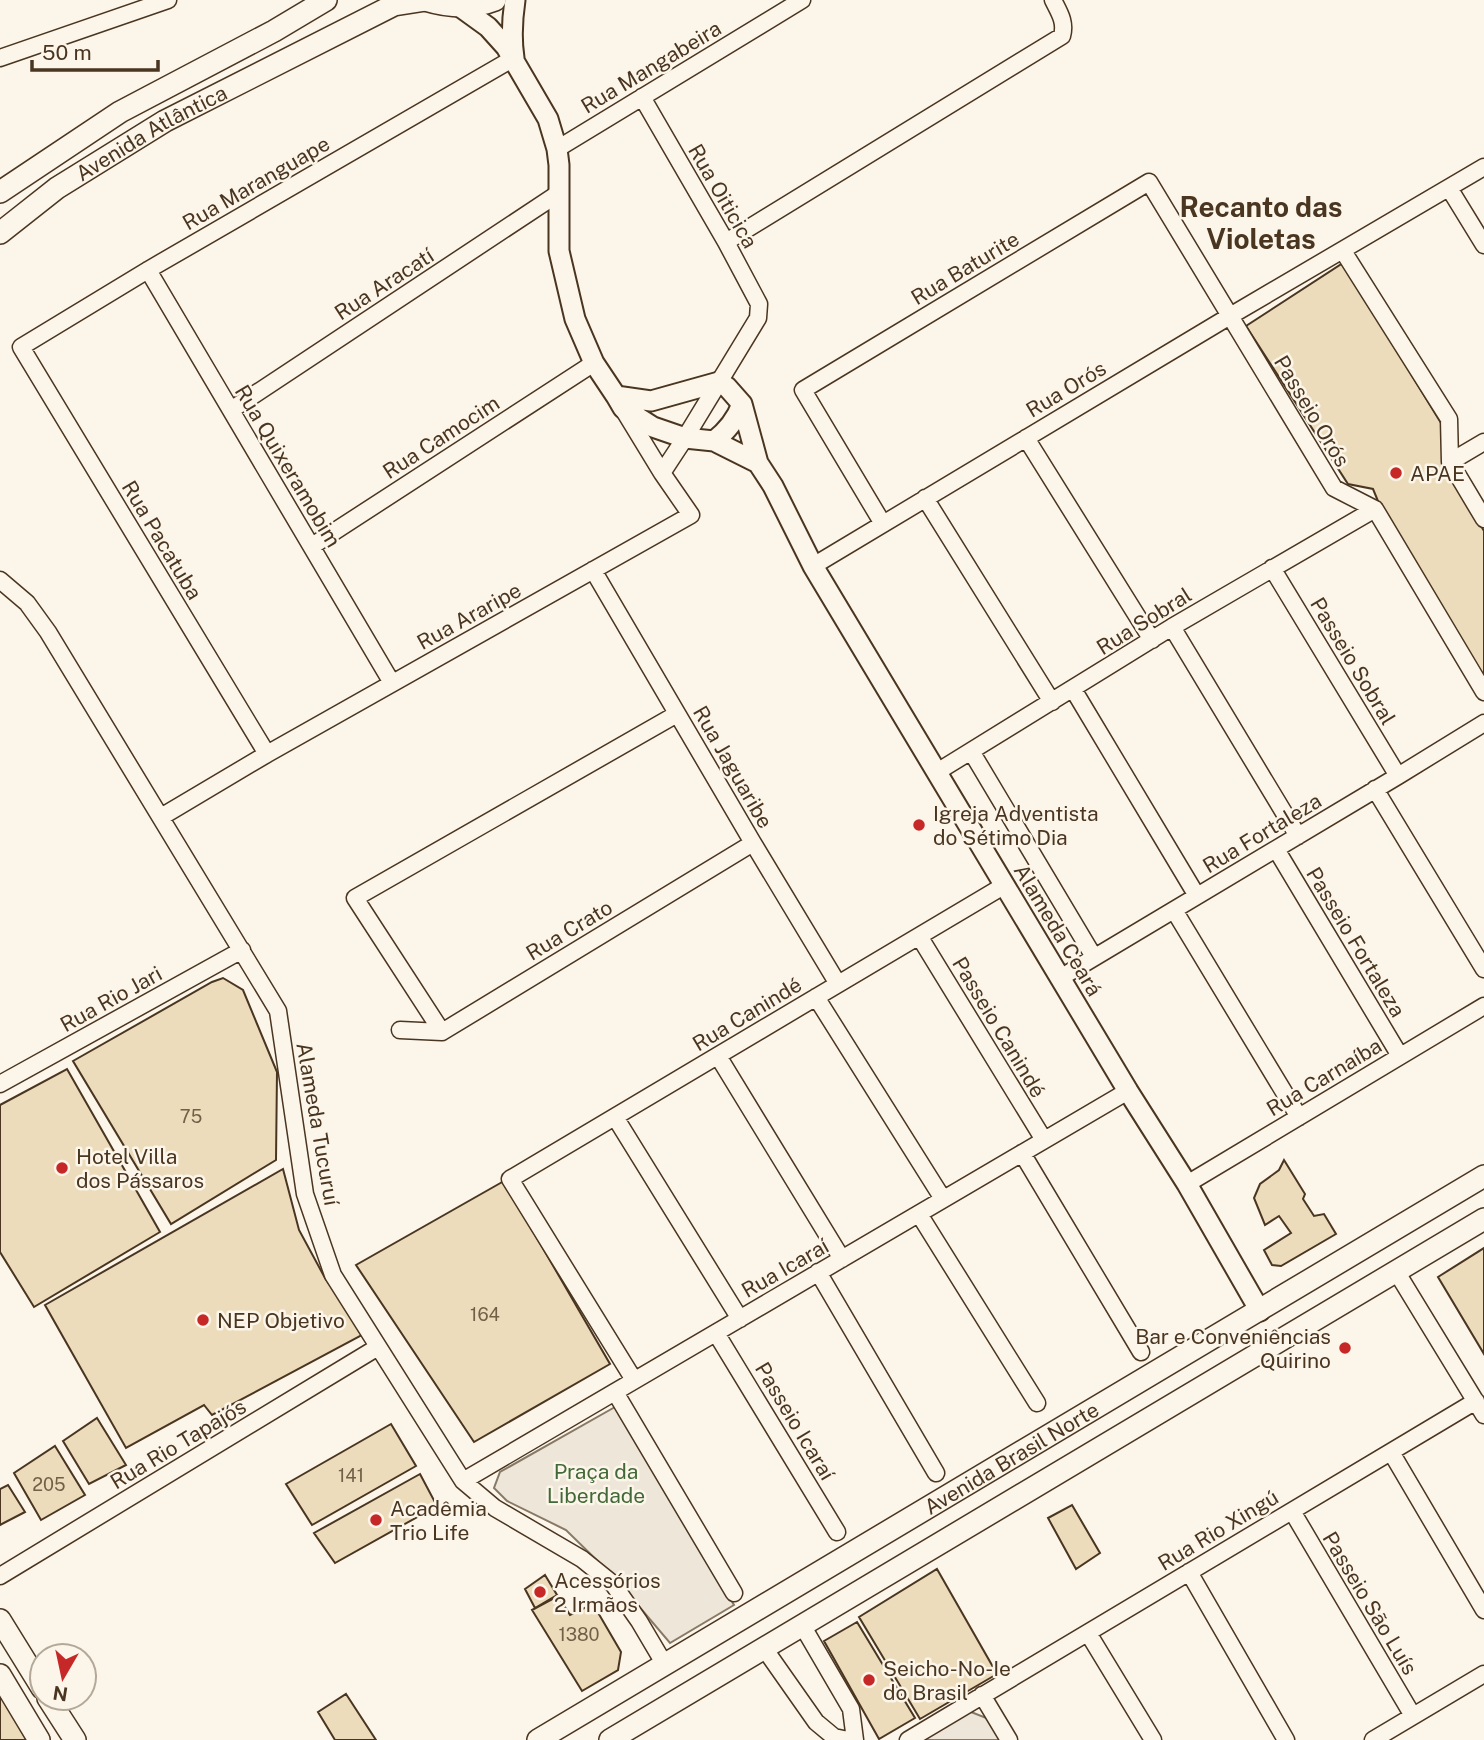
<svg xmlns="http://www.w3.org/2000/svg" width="1484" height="1740" viewBox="0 0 1484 1740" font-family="'Public Sans',sans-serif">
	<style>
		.park { fill: #ede6d9; stroke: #887966; stroke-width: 2 }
		.building { fill: #ecdcbc; stroke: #4a3520; stroke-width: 2 }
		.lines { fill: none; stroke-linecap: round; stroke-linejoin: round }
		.minor-casing { stroke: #4a3520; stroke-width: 19 }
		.tertiary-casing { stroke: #4a3520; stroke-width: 23 }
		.secondary-casing { stroke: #4a3520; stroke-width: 24 }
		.minor { stroke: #fbf6e9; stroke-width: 16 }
		.tertiary { stroke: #fbf6e9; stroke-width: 19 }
		.secondary { stroke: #fbf6e9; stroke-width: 21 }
		.poi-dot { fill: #c62828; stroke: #fbf6e9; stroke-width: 2.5 }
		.labels { text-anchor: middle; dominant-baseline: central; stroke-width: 5; stroke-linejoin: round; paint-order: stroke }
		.number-label { font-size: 18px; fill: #725f47 }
		.street-label { font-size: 21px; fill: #4a3520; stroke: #fbf6e9 }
		.poi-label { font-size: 21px; fill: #4a3520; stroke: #fbf6e9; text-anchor: start }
		.park-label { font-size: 21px; fill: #436837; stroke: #fbf6e9 }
		.district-label { font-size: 28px; font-weight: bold; fill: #4a3520; stroke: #fbf6e9 }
	</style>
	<rect width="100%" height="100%" fill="#fbf6e9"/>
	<!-- park -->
	<path class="park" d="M615,1407l119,198 -64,38 -56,-66 -48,-47 -59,-29 -13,-13 6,-16z
		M966,1710l28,11 10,19h-86z"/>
	<!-- building -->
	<path class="building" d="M1343,263l98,160 3,39 40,69v148l-104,-173 -7,-17 -25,-5 -102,-158z
		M223,978l20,12 34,82 -1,88 -105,64 -98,-163 139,-79z
		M67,1069l93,163 -126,75 -34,-55v-147z
		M1284,1160l21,34 -2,5 11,17 10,-2 12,20 -55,32 -9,-1 -8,-15 27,-17 -12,-17 -14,9 -11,-27 6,-14 19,-14z
		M283,1169l16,61 26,48 39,56 -152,81 -8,-10 -78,43 -81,-143z
		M504,1181l106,183 -136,78 -118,-177z
		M1484,1248v106l-46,-77z
		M97,1418l29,47 -37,19 -26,-43z
		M391,1424l25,42 -104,59 -26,-41z
		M55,1446l30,49 -44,25 -27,-47z
		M420,1474l17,32 -102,57 -21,-30z
		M8,1485l17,27 -25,13v-36z
		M1072,1505l28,48 -24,16 -28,-51z
		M937,1569l60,105 -77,45 -61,-102z
		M545,1575l12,20 -22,13 -10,-19z
		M558,1596l12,19 23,-11 28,48 -3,18 -36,21 -50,-81z
		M857,1622l58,96 -36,21 -55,-98z
		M0,1686l32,54h-32z
		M346,1694l30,46h-41l-17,-28z"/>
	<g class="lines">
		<defs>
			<path id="minor" d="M0,58l168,-58
				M642,97l84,145 33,62 -1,14 -73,120 -23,35
				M557,149l245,-149
				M1449,188l35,57
				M726,242l336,-206c4,-14 -3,-24 -9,-36
				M1343,251l106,168 1,43 34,57
				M148,270l244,413
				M231,410l328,-217
				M1026,438l126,202
				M1450,462l34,-20
				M925,498l127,204
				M1375,509l109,183
				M883,524l-80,-134 346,-208 185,306 41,21
				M312,546l282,-183
				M813,566l417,-250 254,-149
				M1272,568l126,208
				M593,570l160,273 85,141
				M0,580l27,23 21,29 230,379 27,183 28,81 130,206 32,27 87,51 31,25 26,37 26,44
				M1172,627l126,209
				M1073,689l124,207
				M971,751l123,206
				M267,754l-246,-407 127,-77 366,-212
				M937,772l235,-145 203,-118
				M1375,789l109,180
				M161,817l106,-63 424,-239 -29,-42 -39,-64
				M1276,849l124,207
				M1174,910l125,207
				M919,936l125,204
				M1060,978l338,-202 86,-53
				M816,997l127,202
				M400,1030l42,2 311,-189
				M442,1032l-87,-134 322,-184
				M718,1056l124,203
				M0,1084l242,-134
				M615,1117l125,202
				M1022,1153l119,199
				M1187,1184l297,-178
				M919,1214l118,189
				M1396,1271l88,144
				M818,1272l118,201
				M716,1333l121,199
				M634,1380l-124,-201 495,-294
				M615,1392l119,201
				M1391,1452l93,158
				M463,1481l665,-390
				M1292,1511l121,205
				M1189,1572l97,168
				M0,1576l378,-229
				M802,1625l49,84 4,31
				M1088,1633l65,107
				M764,1648l52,74 18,15 14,3
				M982,1695l27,45
				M908,1740l568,-339
				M1373,1740l111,-66"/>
			<path id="tertiary" d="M459,6l29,21 18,20 42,72 9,30 2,16v86l16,68 19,44 22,33 7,12 30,19 32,11 29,3 44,22
				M514,58c-3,-20 -2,-38 1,-58
				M616,396l35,5 68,-19 8,5 15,17 16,59 15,23 40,80 315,525 59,93 73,127
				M714,441c13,-10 22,-21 28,-37"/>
			<g id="secondary">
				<path d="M425,0c23,7 47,9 70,0"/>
				<path d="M0,192l120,-80 154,-81 52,-31"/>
				<path id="s1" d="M0,233l57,-45 108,-67 229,-116 32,-5"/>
				<path d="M0,1620l42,68"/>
				<path d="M0,1675l39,65"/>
				<path d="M48,1698l27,42"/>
				<path id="s2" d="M538,1740l946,-564"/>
				<path d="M610,1740l874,-521"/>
			</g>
		</defs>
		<!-- minor casing -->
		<use href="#minor" class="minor-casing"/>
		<!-- tertiary casing -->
		<use href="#tertiary" class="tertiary-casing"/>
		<!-- secondary casing -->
		<use href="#secondary" class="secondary-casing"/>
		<!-- minor -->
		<use href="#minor" class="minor"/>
		<!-- tertiary -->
		<use href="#tertiary" class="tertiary"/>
		<!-- secondary -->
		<use href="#secondary" class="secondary"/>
	</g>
	<!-- markers -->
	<g class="poi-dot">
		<circle cx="1396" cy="473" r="7"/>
		<circle cx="919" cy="825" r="7"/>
		<circle cx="62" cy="1168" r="7"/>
		<circle cx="203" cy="1320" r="7"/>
		<circle cx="1345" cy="1348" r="7"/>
		<circle cx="376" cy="1520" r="7"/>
		<circle cx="540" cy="1592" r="7"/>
		<circle cx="869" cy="1680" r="7"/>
	</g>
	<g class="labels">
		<!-- number labels -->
		<g class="number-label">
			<text x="191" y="1116">75</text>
			<text x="485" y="1314">164</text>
			<text x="351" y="1475">141</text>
			<text x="49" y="1484">205</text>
			<text x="579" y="1634">1380</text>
		</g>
		<!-- street labels -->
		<g class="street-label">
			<text transform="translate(651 67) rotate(-31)">Rua Mangabeira</text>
			<text stroke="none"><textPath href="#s1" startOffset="182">Avenida Atlântica</textPath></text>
			<text transform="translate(256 183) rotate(-30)">Rua Maranguape</text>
			<text transform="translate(723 196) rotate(60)">Rua Oiticica</text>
			<text transform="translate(965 268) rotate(-31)">Rua Baturite</text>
			<text transform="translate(384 284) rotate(-33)">Rua Aracatí</text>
			<text transform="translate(1066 389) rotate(-31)">Rua Orós</text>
			<text transform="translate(1312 411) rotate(59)">Passeio Orós</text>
			<text transform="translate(441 437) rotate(-33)">Rua Camocim</text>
			<text transform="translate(288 466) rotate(59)">Rua Quixeramobim</text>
			<text transform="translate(162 540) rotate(59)">Rua Pacatuba</text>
			<text transform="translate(469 616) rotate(-29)">Rua Araripe</text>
			<text transform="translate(1144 621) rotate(-32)">Rua Sobral</text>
			<text transform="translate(1353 661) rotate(59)">Passeio Sobral</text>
			<text transform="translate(733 767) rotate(60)">Rua Jaguaribe</text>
			<text transform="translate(1262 833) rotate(-31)">Rua Fortaleza</text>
			<text transform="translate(569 930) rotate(-31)">Rua Crato</text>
			<text transform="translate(1058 930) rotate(59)">Alameda Ceará</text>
			<text transform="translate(1356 942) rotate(59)">Passeio Fortaleza</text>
			<text transform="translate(111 999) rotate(-29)">Rua Rio Jari</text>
			<text transform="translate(747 1014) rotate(-31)">Rua Canindé</text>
			<text transform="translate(999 1027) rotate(59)">Passeio Canindé</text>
			<text transform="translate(1324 1077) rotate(-31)">Rua Carnaíba</text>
			<text transform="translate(318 1124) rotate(80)">Alameda Tucuruí</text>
			<text transform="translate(785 1268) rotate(-30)">Rua Icaraí</text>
			<text transform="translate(795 1421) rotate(59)">Passeio Icaraí</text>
			<text transform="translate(178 1444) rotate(-31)">Rua Rio Tapajós</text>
			<text stroke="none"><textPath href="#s2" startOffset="551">Avenida Brasil Norte</textPath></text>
			<text transform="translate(1218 1530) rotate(-31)">Rua Rio Xingú</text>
			<text transform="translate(1370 1603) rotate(59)">Passeio São Luís</text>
		</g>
		<!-- poi labels -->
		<g class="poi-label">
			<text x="1410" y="473">APAE</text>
			<text x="933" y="813">Igreja Adventista<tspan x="933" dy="24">do Sétimo Dia</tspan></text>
			<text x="76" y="1156">Hotel Villa<tspan x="76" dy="24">dos Pássaros</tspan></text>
			<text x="217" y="1320">NEP Objetivo</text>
			<text x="1331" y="1336" text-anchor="end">Bar e Conveniências<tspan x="1331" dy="24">Quirino</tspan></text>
			<text x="390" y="1508">Acadêmia<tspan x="390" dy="24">Trio Life</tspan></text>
			<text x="554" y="1580">Acessórios<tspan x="554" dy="24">2 Irmãos</tspan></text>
			<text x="883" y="1668">Seicho-No-Ie<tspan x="883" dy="24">do Brasil</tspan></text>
		</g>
		<!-- park labels -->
		<g class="park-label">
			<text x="596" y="1471">Praça da<tspan x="596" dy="24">Liberdade</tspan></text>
		</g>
		<!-- district labels -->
		<g class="district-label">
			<text x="1261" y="206">Recanto das<tspan x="1261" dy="32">Violetas</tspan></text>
		</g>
	</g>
	<!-- north arrow -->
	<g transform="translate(63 1677) rotate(189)"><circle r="33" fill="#fbf6e9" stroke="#b4a999" stroke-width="2"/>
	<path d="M0-5L12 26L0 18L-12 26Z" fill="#c62828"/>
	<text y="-10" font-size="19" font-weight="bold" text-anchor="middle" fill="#4a3520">N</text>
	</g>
	<!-- scale -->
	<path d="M32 60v10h126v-10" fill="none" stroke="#4a3520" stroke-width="3.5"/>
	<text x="42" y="60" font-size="21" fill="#4a3520" stroke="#fbf6e9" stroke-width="5" paint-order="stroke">50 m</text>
</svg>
